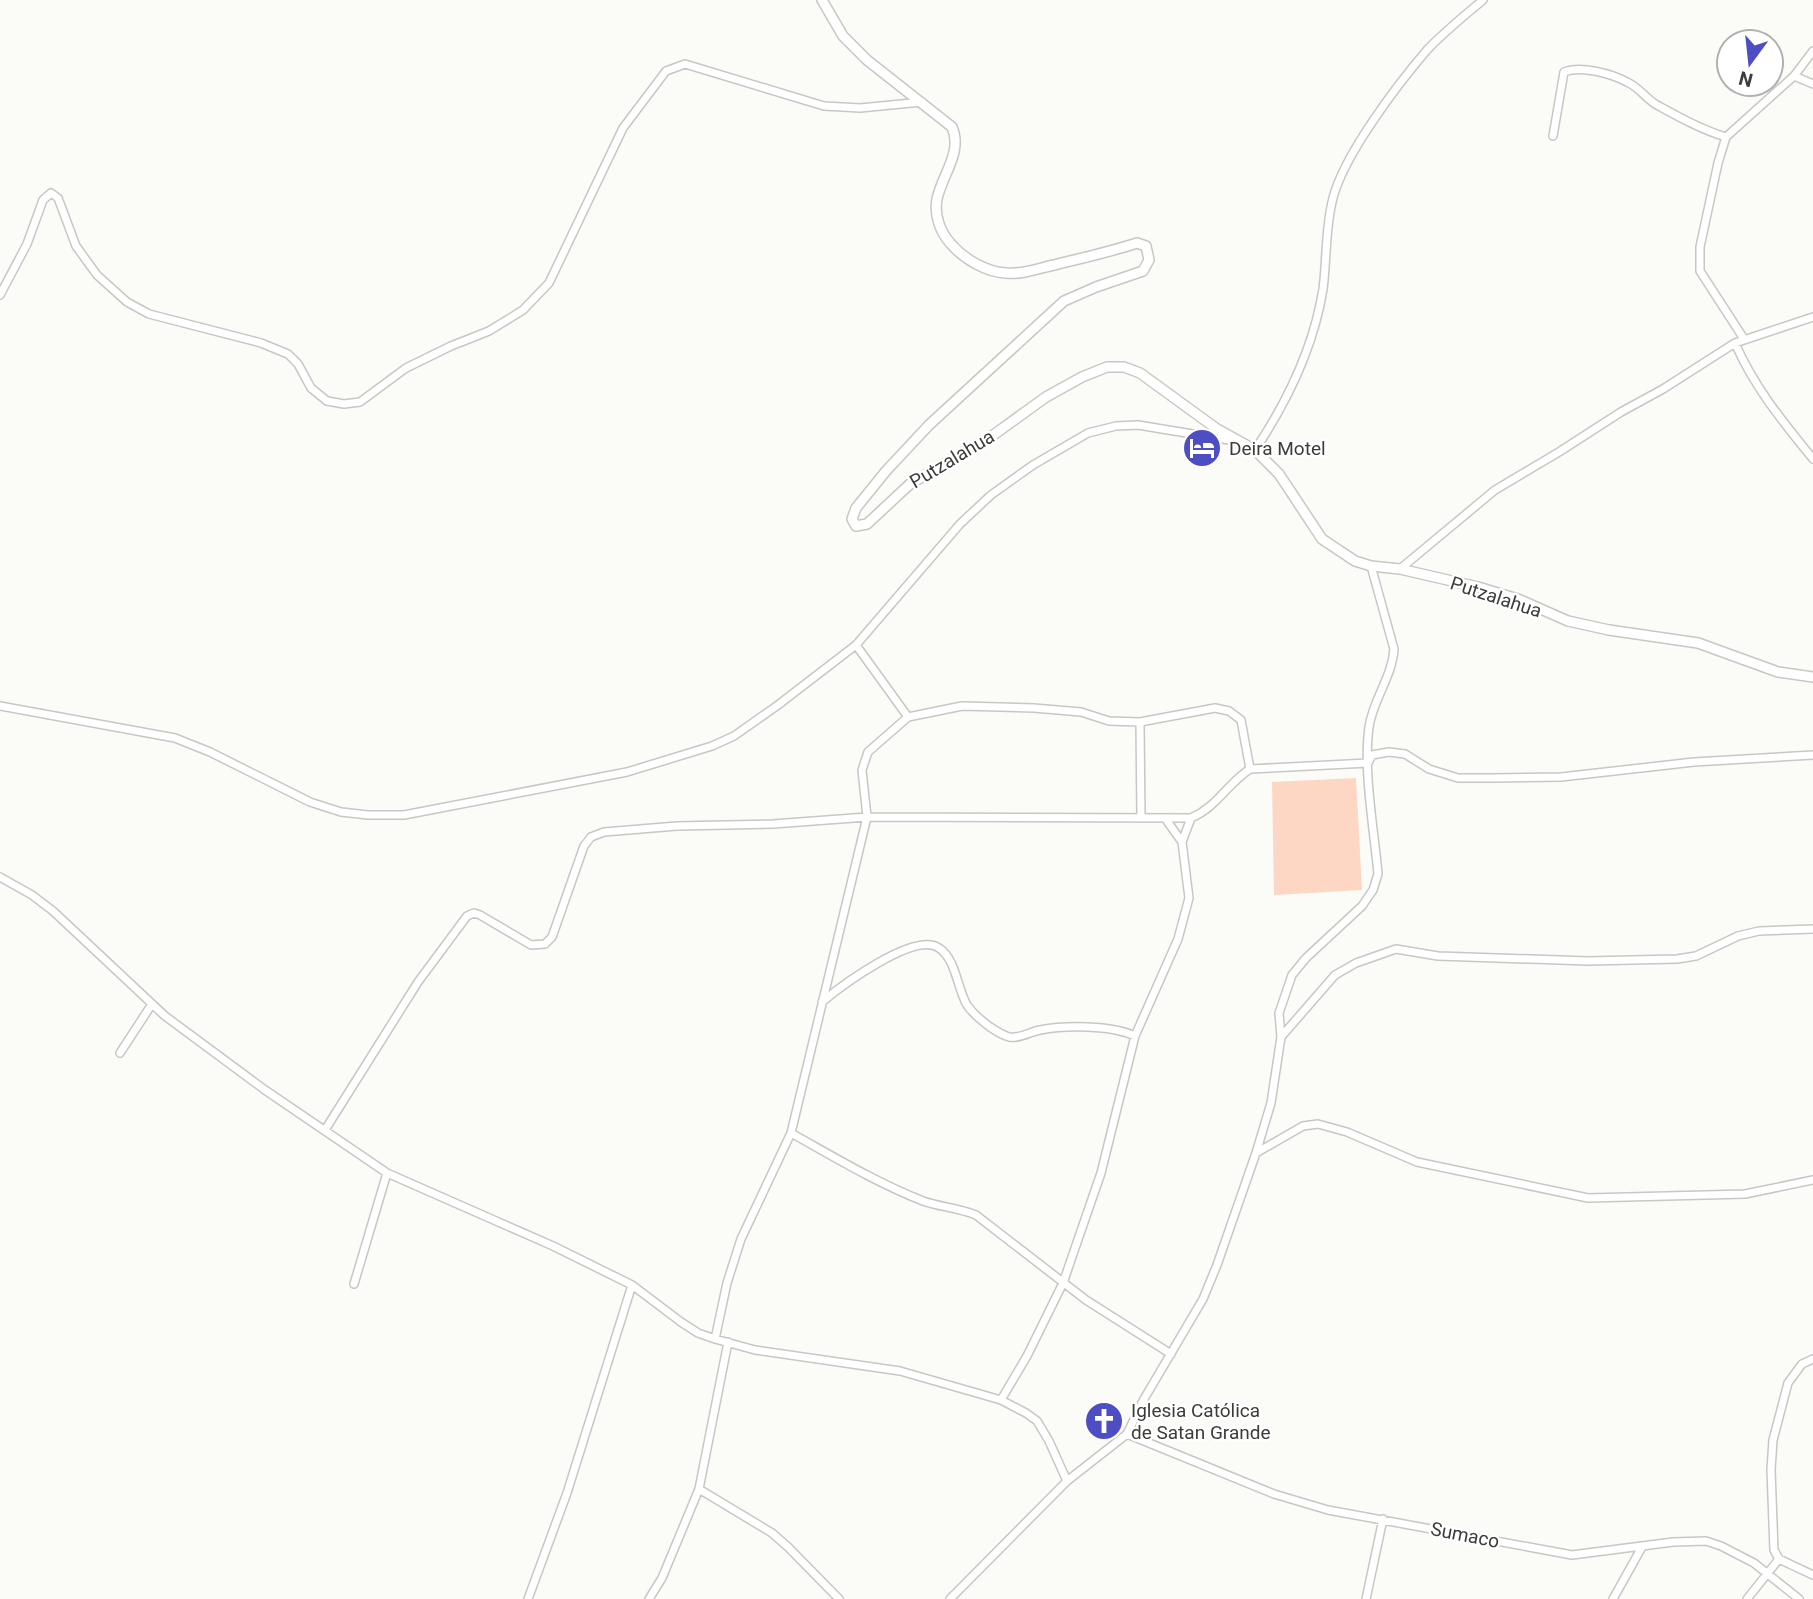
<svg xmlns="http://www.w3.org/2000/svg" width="1813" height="1599" viewBox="0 0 1813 1599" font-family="Roboto,sans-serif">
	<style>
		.green { fill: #fed7c4 }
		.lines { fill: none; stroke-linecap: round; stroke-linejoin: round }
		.minor-casing { stroke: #c7c8c3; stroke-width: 10 }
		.tertiary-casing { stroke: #c7c8c3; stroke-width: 12 }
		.minor { stroke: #fff; stroke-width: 7 }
		.tertiary { stroke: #fff; stroke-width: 9 }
		.labels { text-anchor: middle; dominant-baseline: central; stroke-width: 5; stroke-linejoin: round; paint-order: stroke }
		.poi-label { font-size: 19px; fill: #3c3d3b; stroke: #fff; text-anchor: start }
		.street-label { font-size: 19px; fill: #3c3d3b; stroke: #fff }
	</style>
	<rect width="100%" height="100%" fill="#fbfbf7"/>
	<!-- green -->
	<path class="green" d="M1356,778l6,112 -88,5 -2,-113z"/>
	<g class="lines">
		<defs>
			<path id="minor" d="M1794,76l19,8
				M1553,136l11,-64c17,-7 48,2 63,10 12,5 19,17 30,23 22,12 45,25 69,32
				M0,295l27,-51 16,-44 8,-7 7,5 18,48 21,29 30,27 22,12 112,29 27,11 10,10 13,24 16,13 17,3 16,-2 46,-34 45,-22 38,-15 34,-21 26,-27 74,-155 43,-57 19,-7 139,42 36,2 62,-6
				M1744,339l-44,-68v-24l18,-84 8,-26 68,-61 19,-25
				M1735,343c19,44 48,79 78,116
				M1255,450c32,-48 59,-104 68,-161 4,-30 2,-61 10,-91 11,-43 64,-113 94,-148 17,-18 37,-34 56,-50
				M1400,569l95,-79 64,-38 62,-40 42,-23 72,-46 78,-26
				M856,645l52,72
				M0,706l175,32 35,14 100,50 31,10 27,3h36l223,-43 85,-26 22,-10 44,-31 78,-60 104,-121 31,-29 42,-30 55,-32 28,-7 22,-1 97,16
				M1140,722l1,96
				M1165,818l17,24
				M0,877l32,18 21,16 112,105 100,74 122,83 166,73 79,39 49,37 17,11 17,6 40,11 145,21 101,29 25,13 11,8 12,20 18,40
				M822,1002c19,-16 93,-71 117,-54 17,11 18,40 28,57 6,9 15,16 23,22 6,4 12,8 19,10 11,2 20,-5 31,-7 26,-5 71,-5 95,6
				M1281,1037l54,-62 21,-12 40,-14 42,7 150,5 89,-2 19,-3 42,-20 21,-5 54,-2
				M120,1053l32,-49
				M325,1130l93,-148 49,-66 7,-3 6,2 51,30 14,-1 7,-7 32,-91 7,-9 13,-5 73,-6 96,-2 94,-7 324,1c26,-11 36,-34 59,-49
				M791,1133c43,24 86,50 132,68 17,6 36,7 53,14l110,85 85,54
				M1256,1153l47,-27 15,-2 29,8 70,30 171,36 157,-4 68,-14
				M354,1284l33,-111
				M715,1339l12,-56 14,-44 50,-106 76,-316 -5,-47 6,-18 40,-35 54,-11 72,2 47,4 28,9 31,1 75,-14 14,3 12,9 9,49 118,-6 4,-8 17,-3 16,2 24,15 29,9h35l68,-1 133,-15 119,-7
				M1813,1359l-11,5 -14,19 -15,57 -2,30 3,80 5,9 34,16
				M1001,1400l26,-44 36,-73 38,-110 34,-137 43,-97 11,-41 -7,-56 9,-24
				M1127,1434l147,60 54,16 244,45 101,-13 33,-1 15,5 33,17 45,36
				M699,1489l73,44 16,14 51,52
				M528,1599l39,-106 65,-208
				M649,1599l13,-21 37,-89 29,-147
				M950,1599l117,-118 60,-47 17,-35 59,-100 14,-34 39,-112 15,-50 10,-66 -2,-24 13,-38 14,-17 56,-52 11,-16 5,-16c-4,-45 -15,-103 -9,-147 4,-28 23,-49 25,-78l-23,-83
				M1366,1599l17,-80
				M1613,1599l29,-52
				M1747,1599l32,-40"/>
			<path id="tertiary" d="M822,0l21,36 24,24 85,67c11,25 -10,48 -15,72 -3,16 3,33 14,45 13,15 35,28 55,29 16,2 33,-5 48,-8 28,-7 56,-13 83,-22l9,3 3,14 -6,11 -47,16 -32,14 -135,124 -43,46 -30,37 -4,11 4,7 11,-2 43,-40 82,-48 54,-39 36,-20 25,-10h17l16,6 77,56 38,21 24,24 43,65 33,22 16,5 29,3 78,18 40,12 50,22 41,9 89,13 80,29 35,5"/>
		</defs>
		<!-- minor casing -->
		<use href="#minor" class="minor-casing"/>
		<!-- tertiary casing -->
		<use href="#tertiary" class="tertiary-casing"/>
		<!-- minor -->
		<use href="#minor" class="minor"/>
		<!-- tertiary -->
		<use href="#tertiary" class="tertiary"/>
	</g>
	<!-- icons -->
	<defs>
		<symbol id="hotel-disc" viewBox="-11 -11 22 22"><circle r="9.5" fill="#4e4ec4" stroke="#fff"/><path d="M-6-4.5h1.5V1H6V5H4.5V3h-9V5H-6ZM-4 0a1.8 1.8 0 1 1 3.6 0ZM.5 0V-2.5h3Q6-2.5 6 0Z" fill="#fff"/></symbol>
		<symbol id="church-disc" viewBox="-11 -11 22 22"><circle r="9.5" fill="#4e4ec4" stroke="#fff"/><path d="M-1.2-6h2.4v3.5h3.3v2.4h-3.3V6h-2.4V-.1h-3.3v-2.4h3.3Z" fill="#fff"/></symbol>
	</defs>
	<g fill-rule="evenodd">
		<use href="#hotel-disc" x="1180" y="426" width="44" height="44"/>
		<use href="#church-disc" x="1082" y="1399" width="44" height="44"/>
	</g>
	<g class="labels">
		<!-- poi labels -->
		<g class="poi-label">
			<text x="1229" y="448">Deira Motel</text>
			<text x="1131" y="1410">Iglesia Católica<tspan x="1131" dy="22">de Satan Grande</tspan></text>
		</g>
		<!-- street labels -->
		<g class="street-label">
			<text transform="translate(952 459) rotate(-31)">Putzalahua</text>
			<text transform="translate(1496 597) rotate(18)">Putzalahua</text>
			<text transform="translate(1465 1535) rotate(11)">Sumaco</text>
		</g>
	</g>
	<!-- north arrow -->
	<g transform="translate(1750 63) rotate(195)"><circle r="33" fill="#ffffff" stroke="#b1b1b1" stroke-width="2"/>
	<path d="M0-5L12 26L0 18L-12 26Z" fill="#4e4ec4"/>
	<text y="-10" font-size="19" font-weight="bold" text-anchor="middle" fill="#3c3d3b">N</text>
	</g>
</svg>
